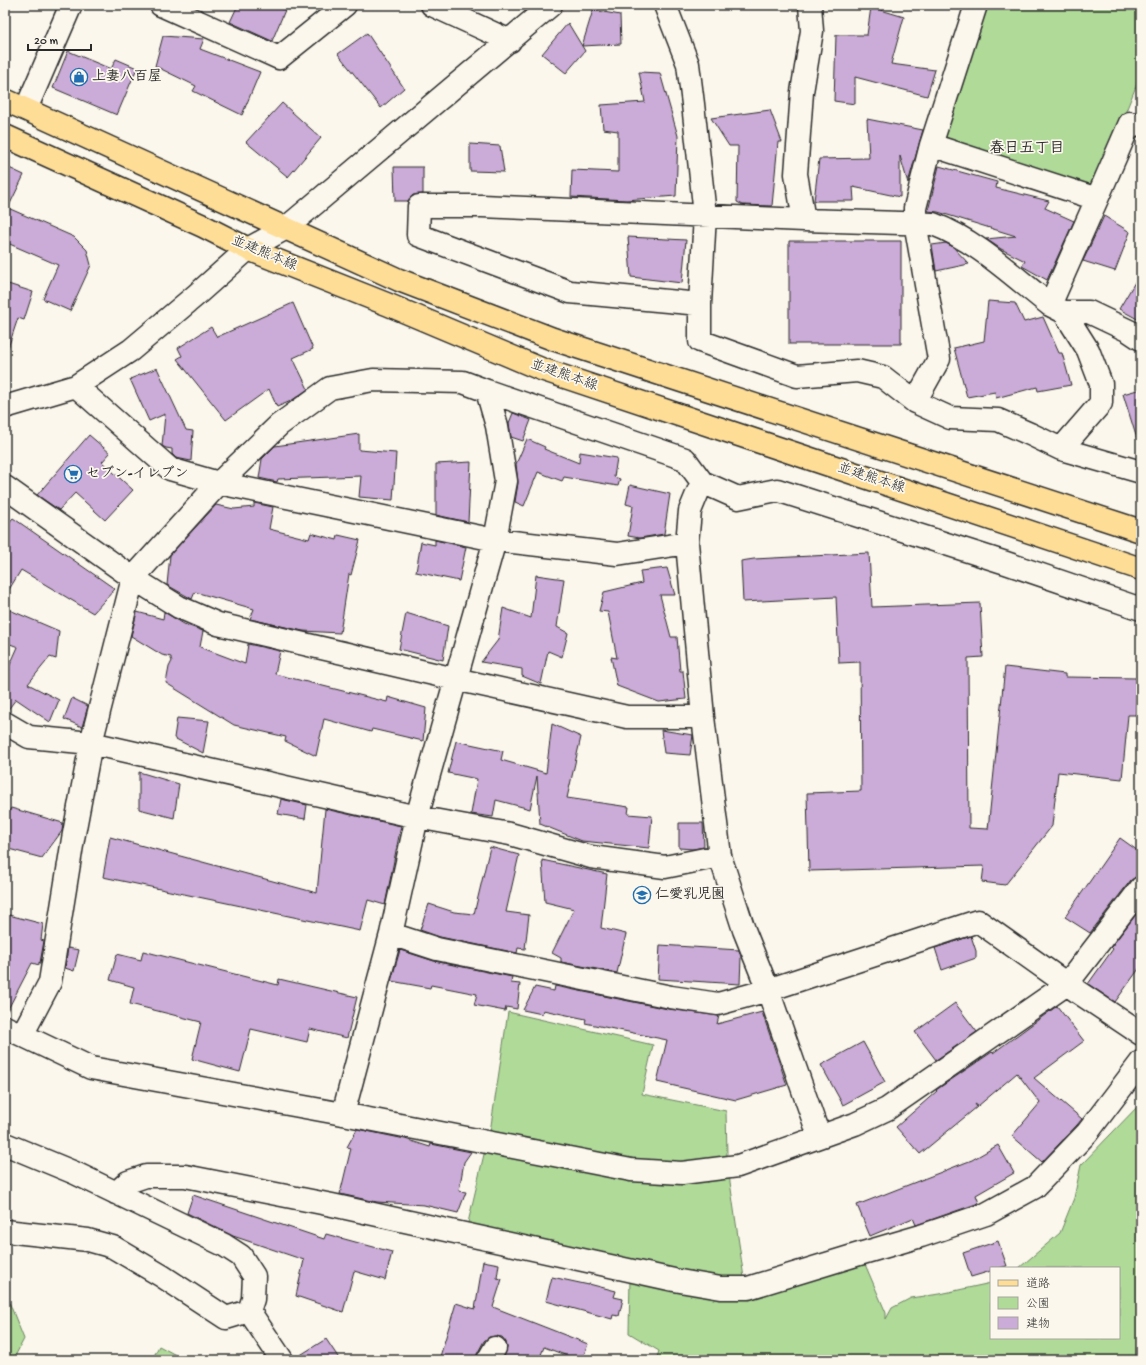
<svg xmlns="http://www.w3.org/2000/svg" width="1146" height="1365" viewBox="0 0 1146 1365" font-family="'Gochi Hand','Klee One',sans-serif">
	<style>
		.green { fill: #afda98; stroke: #6d8262 }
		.building { fill: #cbabd7; stroke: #2b2b2b }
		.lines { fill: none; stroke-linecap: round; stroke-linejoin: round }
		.minor-casing { stroke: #2b2b2b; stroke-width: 25 }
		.major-casing { stroke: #2b2b2b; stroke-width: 25 }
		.minor { stroke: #fbf7ec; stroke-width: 22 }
		.major { stroke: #fedd96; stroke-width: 22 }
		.labels { text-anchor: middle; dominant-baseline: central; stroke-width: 3.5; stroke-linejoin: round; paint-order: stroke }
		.poi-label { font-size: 14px; font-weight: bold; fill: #2b2b2b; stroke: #fbf7ec; text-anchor: start }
		.street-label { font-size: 14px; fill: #2b2b2b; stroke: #fbf7ec }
		.neighbourhood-label { font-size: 15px; font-weight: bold; fill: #2b2b2b; stroke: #fbf7ec }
	</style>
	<rect width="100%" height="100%" fill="#fbf7ec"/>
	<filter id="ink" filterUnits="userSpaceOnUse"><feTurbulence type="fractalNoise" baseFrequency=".025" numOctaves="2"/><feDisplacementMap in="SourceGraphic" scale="8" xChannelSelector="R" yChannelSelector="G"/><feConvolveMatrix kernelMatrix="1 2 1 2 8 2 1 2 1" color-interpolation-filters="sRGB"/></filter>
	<g filter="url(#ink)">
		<!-- green -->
		<path class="green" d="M984,5h157v69l-45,111 -9,4 -144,-51z
			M508,1012l145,33 -11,49 84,17 1,44 -34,9 -33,-1 -38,-5 -132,-26z
			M1141,1103v257h-485l3,-9 -30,-18 1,-56 104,21 130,-36 22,51v6l6,-11 19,-10 29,-4 51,-11v55h128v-70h-100l41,-35 14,-35 7,-33z
			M485,1150l244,25 15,103 -24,1 -253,-52z
			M5,1292l19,47 -11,21h-8z
			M159,1346l26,14h-33z"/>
		<!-- building -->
		<path class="building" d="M238,5h32l15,5 -13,31 -42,-19z
			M871,7l33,10 -13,47 44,6 -8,26 -72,-19v27l-21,-3 2,-66h31z
			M593,10l27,5 1,29 -39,2z
			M568,23l17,28 -19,22 -24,-19z
			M367,33l37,55 -23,20 -43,-54z
			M163,36l41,3 -4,10 60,23 -18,43 -49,-24 3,-5 -41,-20z
			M68,51l43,18 5,-10 21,9 -20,47 -64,-27z
			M639,72l21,1 18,63 -2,60 -50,4 -55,-3 1,-27 46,2v-41l-15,-2 -2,-24 44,-3z
			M282,103l39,35 -33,39 -42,-35z
			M770,110l12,32h-4l-6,64 -29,-1 -6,-3 1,-56h-9l-18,-28z
			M867,119l56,11 -15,53 -8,-27v41l-47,-10 1,14h-40l5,-42 50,-1z
			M470,144l30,2 4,26 -34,-1z
			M5,166l19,9 -16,33 66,29 13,13 4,15 -21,46 -27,-12 15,-34 -53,-23z
			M939,166l58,16 -1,6 53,13 -4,7 29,13 -27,59 -25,-14 3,-5 -24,-12 -15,-10 30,-3 -78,-24 -10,-1z
			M394,167h29v27l-10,1 -5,6h-13z
			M1104,216l26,16 -15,39 -32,-10z
			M628,237l58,3 -4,43 -51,-6z
			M789,241h112v103h-112z
			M946,243l7,4 16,17 -33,7 -4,-26z
			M1141,272v49l-22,-12z
			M5,283l28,9 -9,28 -6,-2 -10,30 -3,-1z
			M988,301l27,2 9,19 19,-5 16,36h3l9,32 -33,6 -1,-4 -41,11 -1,-6 -28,5 -13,-49 30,-7z
			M293,303l20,46 -20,9 15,31 -17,12 -14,6 -8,-18 -43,31 -49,-61 5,-3 -4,-8 33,-21 6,10z
			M157,368l29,62 7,1 -2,30 -15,-3 -4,-4v-5l-6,-1 -4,-2 3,-32 -16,7 -19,-42z
			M1141,389v49l-4,1 -14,-45z
			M513,413l18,7 -8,21 -12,-4 -2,-14z
			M359,434v16l37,3 -3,47 -34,-3 2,-21 -83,3 -1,3 -18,-4 3,-19 13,-13z
			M89,435l21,18 -8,9 31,28 -28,30 -30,-27 -16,17 -22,-15z
			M527,439l18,8 -1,2 35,14 1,-11 37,6 -3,19 6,2 -2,7 -54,-9 -2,4 -24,-9 -14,34 -9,-4 3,-19 -2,-19z
			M471,462l-3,60 -32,-7v-51z
			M630,485l40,9 -6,40 -24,4 -12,-2 5,-30 -7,-2z
			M254,503l19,4 -4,22 40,10 2,-6 26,7 1,-5 22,5 -9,35 -2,-1 -9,59 -37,-2 -53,-12 4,-10 -59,-17 -3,7 -25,-14 3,-30 46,-50 18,4 20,-2z
			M13,518l102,71 -22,24 -72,-43 -16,26v-69z
			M435,540l31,7 -7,34 -43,-9 5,-30 14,3z
			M869,553l3,54 108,-4 3,54 -15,1 1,170 19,1 17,-162 60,7v3l72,1 -1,37h-8l-6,64 -64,-7 -6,54 -47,59 -23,-3 2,-16 -175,5 -2,-78 54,-2 -1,-129 -21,1 -3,-66 -93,5 -2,-41 13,-2z
			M667,568l8,27h-15l11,42h6l3,34h3l3,28 -27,3 -42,-16 -6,-29 6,1 -9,-46 -9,-1 5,-19 38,-9 -2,-12z
			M536,575l28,4 -7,48 11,6 -6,24 -14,-6 -7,33 -19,-8v-7l-41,-7 17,-22 5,-32 28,10z
			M5,608l54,23 -3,28 -6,-2 -22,27 31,16 -9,22 -34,-23 -9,12h-2v-35l13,-29 -13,-5z
			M137,612l26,7 1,-7 20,12 19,7 -3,16 45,17 3,-20 32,7 -5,23 112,28 1,-5 38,11 -3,33 -51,-12 -1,3 -47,-13 -8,37 -31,-15 1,-4 -52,-12 -68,-42 3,-16 3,-6 -1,-2v-2l-9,-2 -31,-19z
			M406,613l42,13 -5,34 -44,-11z
			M72,698l16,8 -6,21 -18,-8z
			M177,718l32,3 -6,32 -29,-15z
			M552,724l29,13 -14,61 62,9 -1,7 24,2 -3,32 -67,-7 -42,-17 -3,-48 -7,33 -34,-9 -3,17 -22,-3 6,-35 -29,-6 8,-32 47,10 -2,9 45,13z
			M661,730l32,5 -3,20 -26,-2z
			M139,772l40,12 -5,34 -35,-9z
			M281,799l26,6 -2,14 -27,-5z
			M11,808l52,15 -1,8 -20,27 -37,-10v-30z
			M325,809l76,17 -16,79 -17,-5 -8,31 -257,-54 7,-40 207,56z
			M679,823h24l1,24 -11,2 -14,-1z
			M1120,838l21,15v23l-5,1 -5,3 -41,53 -25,-16z
			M490,847l29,8 -13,57 23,3 -4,34 -7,-1 -1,5 -77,-16 -20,-7 9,-26 25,8 20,2z
			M542,860l65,14 -6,54 25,6 -9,39 -56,-11v-4l-9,-5 22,-44 -29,-7z
			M1141,908v58l-26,36 -27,-18 25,-35 -2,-2z
			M5,914l38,10 -2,16 3,1 -4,22 -1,-1v3l-7,-2 -27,52z
			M971,936l5,15v7l-34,12 -7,-22z
			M660,945l79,5 2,7 -1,27 -82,-5z
			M68,948l11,2 -5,21 -9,-3z
			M400,950l34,11 78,16 -1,6 9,1 -3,25 -11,-2 -1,4 -31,-6 3,-11 -46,-9 -1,3 -39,-7z
			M143,951l135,34 1,-6 78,18 -10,41 -37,-9 -3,13 -56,-13 -11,43 -48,-13 9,-37 -71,-18 4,-17 -24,-7 7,-26 24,6z
			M555,986l113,23 51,7 -2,8 45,-12 25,73 -51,15 -79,-18 10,-42 -82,-17 1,-4 -43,-9 -1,4 -19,-4 12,-23 19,4z
			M955,1003l22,29 -41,28 -21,-28z
			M1057,1006l27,35 -50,37 48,41 -5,6 -35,37 -30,-26 28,-33 -23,-30 -39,33 -3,-2 2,3 -57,47 -24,-27 41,-36 -1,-1 56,-38 1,1z
			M863,1042l22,40 -42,23 -22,-40z
			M357,1129l48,10 25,8 1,-3 40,8 -7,10 -5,29 7,1 -8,21 -34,-8 -47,-3 -37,-8 11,-46 -4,-1z
			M998,1145l16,28 -38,22 3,8 -63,22 -3,-7 -43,18 -13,-31 115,-45z
			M193,1195l131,44 2,-5 66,18 -7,28 -31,-9 -11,41 -47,-16 8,-36 -71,-24 -46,-23z
			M998,1241l9,25 -8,2h-8v3l-20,6 -8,-24z
			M483,1261l16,3 -2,14 5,1 -9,28 95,37 -6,16h-4l-34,-13 -5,13h-37l5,-12 -1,-6 -4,-5 -7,-1 -6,1 -5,4 -7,13 -1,6h-37l17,-57 19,6z
			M552,1277l37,8v-1l27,7 -2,6 9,2 -4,17 -6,-1 -1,4 -66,-18z
			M326,1339l14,21h-46v-1z"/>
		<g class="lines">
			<defs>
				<path id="minor" d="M161,5l118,53 66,-53
					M432,5l78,36
					M665,5l23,59 5,40 12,111 -5,89v37l97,35 60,-5 26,6 32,25 35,16 48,2 32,14 31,15
					M26,109l45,-104
					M931,145l166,54 -47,106
					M1097,199l33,-76 11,2
					M804,220l-8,-46 6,-82 10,-61 -2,-26
					M700,304l-130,-12 -152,-57 1,-29h63l322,14 129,4c43,16 81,53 117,81l14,7h25l40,19 12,8
					M1064,312l24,38 13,34v19l-40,46 80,23
					M76,386l94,83 49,14 276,57 122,14 70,-11
					M915,402l24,-43 -24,-137v-14l16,-63 45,-140
					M5,407l71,-21 55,-36 64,-54 53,-47 38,-21 265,-223
					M702,482l-12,29 -3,32 16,174 17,139 24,74 24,60 51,146
					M5,487l128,91 46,29 39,17 237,55 172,38h76
					M5,723l24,14 62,6 326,74 93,17 81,23 74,10 55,-11
					M391,934l46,15 234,48 47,7 50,-14 210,-69 100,71 63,42
					M5,1027l86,41 252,46 288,56 51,3 56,-7 117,-42 32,-15 180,-125 74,-96
					M22,1035l28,-53 23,-143 18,-96 42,-165 86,-95 60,-58 51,-37 43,-8 90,2 24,9
					M343,1114l48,-180 26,-117 78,-277 11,-59 -9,-55 -10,-35 198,68 17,23 36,16 39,-8 229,73 135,46
					M5,1144l70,29 149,72 17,11 13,20 -1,23 -4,12 -23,7 -64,-42 -49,-29 -25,-7 -83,-9
					M116,1193l12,-11 18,-6h39l147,29 342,75 47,8h27l108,-33 65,-19 65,-22 49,-27 52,-54 54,-71
					M249,1311l33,49
					M488,1360l7,-12"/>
				<path id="major" d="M5,100l394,180 154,59 588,192
					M5,136l198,90 45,23 141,56 152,64 600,200"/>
			</defs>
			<!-- minor casing -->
			<use href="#minor" class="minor-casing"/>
			<!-- major casing -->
			<use href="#major" class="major-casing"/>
			<!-- minor -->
			<use href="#minor" class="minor"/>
			<!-- major -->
			<use href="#major" class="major"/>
		</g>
	</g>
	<!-- icons -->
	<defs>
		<symbol id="shop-ring" viewBox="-11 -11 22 22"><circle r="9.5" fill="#fbf7ec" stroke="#1f6fb2" stroke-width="1.5"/><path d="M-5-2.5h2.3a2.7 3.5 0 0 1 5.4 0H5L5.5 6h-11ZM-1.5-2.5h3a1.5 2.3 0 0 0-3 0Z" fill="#1f6fb2"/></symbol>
		<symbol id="supermarket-ring" viewBox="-11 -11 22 22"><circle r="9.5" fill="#fbf7ec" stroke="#1f6fb2" stroke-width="1.5"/><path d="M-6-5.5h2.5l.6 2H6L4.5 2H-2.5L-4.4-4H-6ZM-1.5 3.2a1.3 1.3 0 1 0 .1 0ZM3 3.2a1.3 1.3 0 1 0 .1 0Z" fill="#1f6fb2"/></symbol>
		<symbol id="school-ring" viewBox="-11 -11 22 22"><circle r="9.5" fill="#fbf7ec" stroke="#1f6fb2" stroke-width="1.5"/><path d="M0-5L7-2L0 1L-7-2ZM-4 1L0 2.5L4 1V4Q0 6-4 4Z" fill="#1f6fb2"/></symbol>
	</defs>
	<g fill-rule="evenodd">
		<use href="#shop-ring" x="69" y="67" width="20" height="20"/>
		<use href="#supermarket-ring" x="63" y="464" width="20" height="20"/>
		<use href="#school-ring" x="632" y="885" width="20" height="20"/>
	</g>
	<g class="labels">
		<!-- poi labels -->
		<g class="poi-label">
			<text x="92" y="77">上妻八百屋</text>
			<text x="86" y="474">セブン-イレブン</text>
			<text x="655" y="895">仁愛乳児園</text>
		</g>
		<!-- street labels -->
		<g class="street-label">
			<text transform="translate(264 254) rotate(23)">並建熊本線</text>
			<text transform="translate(564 376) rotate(19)">並建熊本線</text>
			<text transform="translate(871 479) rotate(18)">並建熊本線</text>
		</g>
		<!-- neighbourhood labels -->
		<g class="neighbourhood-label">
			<text x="1027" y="149">春日五丁目</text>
		</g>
	</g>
	<!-- margin -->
	<rect width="1146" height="1365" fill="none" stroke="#fbf7ec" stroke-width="20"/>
	<rect x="10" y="10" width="1126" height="1345" fill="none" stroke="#2b2b2b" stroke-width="1.5" filter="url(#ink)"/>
	<!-- legend -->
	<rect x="990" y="1267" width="130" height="72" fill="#fbf7ec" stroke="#a8a59f"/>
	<rect x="998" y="1280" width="20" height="6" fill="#fedd96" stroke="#a8a59f"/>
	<text x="1026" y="1287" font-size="12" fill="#2b2b2b">道路</text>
	<rect x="998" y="1297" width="20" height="12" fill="#afda98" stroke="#a8a59f"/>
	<text x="1026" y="1307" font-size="12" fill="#2b2b2b">公園</text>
	<rect x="998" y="1317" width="20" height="12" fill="#cbabd7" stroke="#a8a59f"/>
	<text x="1026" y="1327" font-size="12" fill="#2b2b2b">建物</text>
	<!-- scale -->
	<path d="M28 44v6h63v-6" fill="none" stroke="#2b2b2b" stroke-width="2"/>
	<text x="34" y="44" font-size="12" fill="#2b2b2b" stroke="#fbf7ec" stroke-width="3" paint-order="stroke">20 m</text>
</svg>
